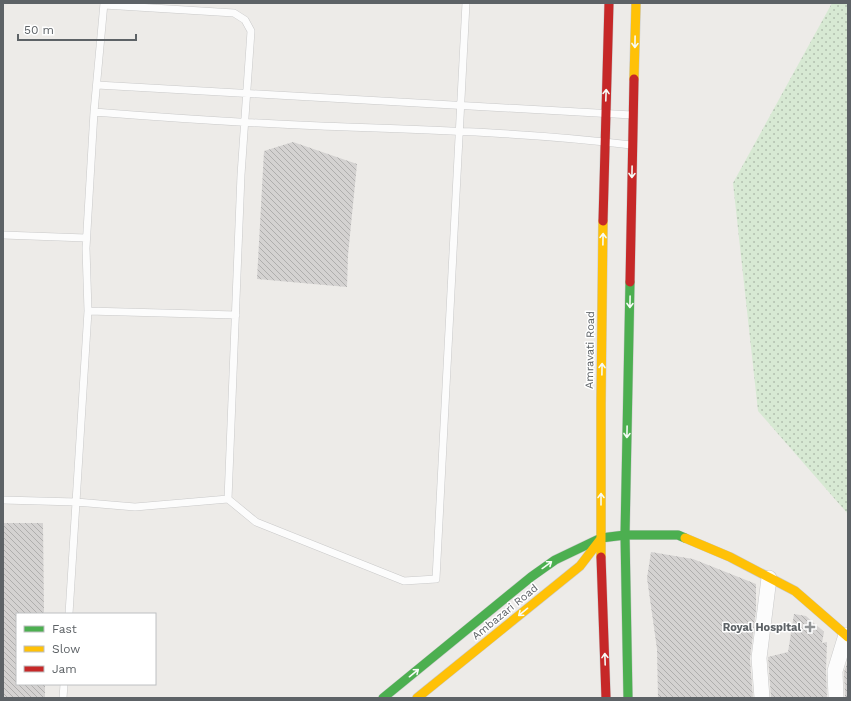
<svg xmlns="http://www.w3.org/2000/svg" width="851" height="701" viewBox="0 0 851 701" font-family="'Work Sans',sans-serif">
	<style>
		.grass { fill: url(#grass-dots) }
		.building { fill: url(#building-back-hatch) }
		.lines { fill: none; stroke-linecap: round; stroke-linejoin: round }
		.lane-casing { stroke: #c9c9c9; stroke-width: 8 }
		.street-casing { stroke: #c9c9c9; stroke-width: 16 }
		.fast-casing { stroke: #c8c9c9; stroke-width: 10 }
		.slow-casing { stroke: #c8c9c9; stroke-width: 10 }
		.jam-casing { stroke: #c8c9c9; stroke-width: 10 }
		.lane { stroke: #fcfcfc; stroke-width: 7 }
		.street { stroke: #fcfcfc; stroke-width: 15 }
		.fast { stroke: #4caf50; stroke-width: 9 }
		.slow { stroke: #ffc107; stroke-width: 9 }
		.jam { stroke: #c62828; stroke-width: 9 }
		.oneway { stroke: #f6fbf6 }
		.poi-dot { fill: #8f9294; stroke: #fff; stroke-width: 1.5 }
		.labels { text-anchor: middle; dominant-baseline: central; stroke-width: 3; stroke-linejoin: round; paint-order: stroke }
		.street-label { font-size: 11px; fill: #5d6266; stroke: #fff }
		.poi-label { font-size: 11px; font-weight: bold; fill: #5d6266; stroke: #fff; text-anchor: end }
	</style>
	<defs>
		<pattern id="grass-dots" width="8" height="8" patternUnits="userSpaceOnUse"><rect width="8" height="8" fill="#d7e9d3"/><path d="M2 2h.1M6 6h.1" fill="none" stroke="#b2c0af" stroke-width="1.8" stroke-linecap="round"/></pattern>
		<pattern id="building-back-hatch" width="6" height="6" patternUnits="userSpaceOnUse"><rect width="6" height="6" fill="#d4d2d1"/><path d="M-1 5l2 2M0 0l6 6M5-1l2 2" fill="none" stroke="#afaead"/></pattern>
	</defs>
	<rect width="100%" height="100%" fill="#edebe8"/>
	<!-- grass -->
	<path class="grass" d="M832,3h16v511l-90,-103 -25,-228z"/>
	<!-- building -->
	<path class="building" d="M293,142l64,22 -9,91 -1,32 -90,-8 7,-128z
		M3,523h40l1,91h-27v70h28v14h-42z
		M651,552l42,7 63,25v26l-6,49 3,39h-95l-1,-49 -10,-71z
		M794,614l12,2 18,16 -2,11 5,-1 -1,29 1,27h-56l-3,-41 20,-5z
		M848,661v37h-3l-1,-26z"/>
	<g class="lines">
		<defs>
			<path id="lane" d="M104,5l130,8 11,7 6,11 -10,144 -13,324 28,23 148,59 32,-2 30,-576
				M97,85l535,30
				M94,112c76,6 151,11 227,14 103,4 207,6 310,19
				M3,235l83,3
				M88,311l148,4
				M3,500l73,2 59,5 93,-8
				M69,614l19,-303 -2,-63 8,-136 10,-109
				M63,698l1,-14"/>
			<path id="street" d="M762,698l-3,-40 10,-80
				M836,698l-1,-27 11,-36"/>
			<path id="fast" d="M383,698l148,-121 24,-17 46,-22 24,-3h53l7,3
				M628,698l-3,-163 5,-253"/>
			<path id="slow" d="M634,79l2,-76
				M685,538l45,19 65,34 53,46
				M601,557v-153l2,-183
				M417,698l163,-132 20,-26"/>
			<path id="jam" d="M603,221l6,-218
				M630,282l4,-203
				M601,557l5,141"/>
		</defs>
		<!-- lane casing -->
		<use href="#lane" class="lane-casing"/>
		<!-- street casing -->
		<use href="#street" class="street-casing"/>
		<!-- fast casing -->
		<use href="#fast" class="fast-casing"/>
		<!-- slow casing -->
		<use href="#slow" class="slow-casing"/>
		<!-- jam casing -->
		<use href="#jam" class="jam-casing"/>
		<!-- lane -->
		<use href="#lane" class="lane"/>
		<!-- street -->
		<use href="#street" class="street"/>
		<!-- fast -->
		<use href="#fast" class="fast"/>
		<!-- slow -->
		<use href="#slow" class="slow"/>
		<!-- jam -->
		<use href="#jam" class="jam"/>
	</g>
	<!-- one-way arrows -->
	<defs><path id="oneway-shaft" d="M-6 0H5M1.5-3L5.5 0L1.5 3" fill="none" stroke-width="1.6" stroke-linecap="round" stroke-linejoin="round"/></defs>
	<g class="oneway">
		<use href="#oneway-shaft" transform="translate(635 42) rotate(91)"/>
		<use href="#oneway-shaft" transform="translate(606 95) rotate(-88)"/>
		<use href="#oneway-shaft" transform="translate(632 172) rotate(91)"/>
		<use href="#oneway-shaft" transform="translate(603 239) rotate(-89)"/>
		<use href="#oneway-shaft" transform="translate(630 302) rotate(91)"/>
		<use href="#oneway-shaft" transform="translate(602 369) rotate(-89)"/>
		<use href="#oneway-shaft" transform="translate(627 432) rotate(91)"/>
		<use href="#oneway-shaft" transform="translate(601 499) rotate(-90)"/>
		<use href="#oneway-shaft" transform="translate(547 565) rotate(-36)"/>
		<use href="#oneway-shaft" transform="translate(523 612) rotate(141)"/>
		<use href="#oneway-shaft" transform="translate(605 659) rotate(-92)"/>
		<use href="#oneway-shaft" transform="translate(414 673) rotate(-39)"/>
	</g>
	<!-- markers -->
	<path class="poi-dot" d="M808 621h4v4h4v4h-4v4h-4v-4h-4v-4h4z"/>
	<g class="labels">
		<!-- street labels -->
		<g class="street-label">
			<text transform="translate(590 350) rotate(-89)">Amravati Road</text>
			<text transform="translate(505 612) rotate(-39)">Ambazari Road</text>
		</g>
		<!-- poi labels -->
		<g class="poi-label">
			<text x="801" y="627">Royal Hospital</text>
		</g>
	</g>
	<!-- border -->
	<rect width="851" height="701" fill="none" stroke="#5d6266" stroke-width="8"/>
	<!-- legend -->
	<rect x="16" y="613" width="140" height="72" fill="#ffffff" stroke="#bec0c2"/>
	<rect x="24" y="626" width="20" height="6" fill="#4caf50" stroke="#bec0c2"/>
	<text x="52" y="633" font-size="12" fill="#5d6266">Fast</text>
	<rect x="24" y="646" width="20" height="6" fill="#ffc107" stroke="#bec0c2"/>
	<text x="52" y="653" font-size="12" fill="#5d6266">Slow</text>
	<rect x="24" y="666" width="20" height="6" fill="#c62828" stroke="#bec0c2"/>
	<text x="52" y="673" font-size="12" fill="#5d6266">Jam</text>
	<!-- scale -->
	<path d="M18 34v6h118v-6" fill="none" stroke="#5d6266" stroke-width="2"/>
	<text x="24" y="34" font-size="12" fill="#5d6266" stroke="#ffffff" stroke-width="3" paint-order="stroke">50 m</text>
</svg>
